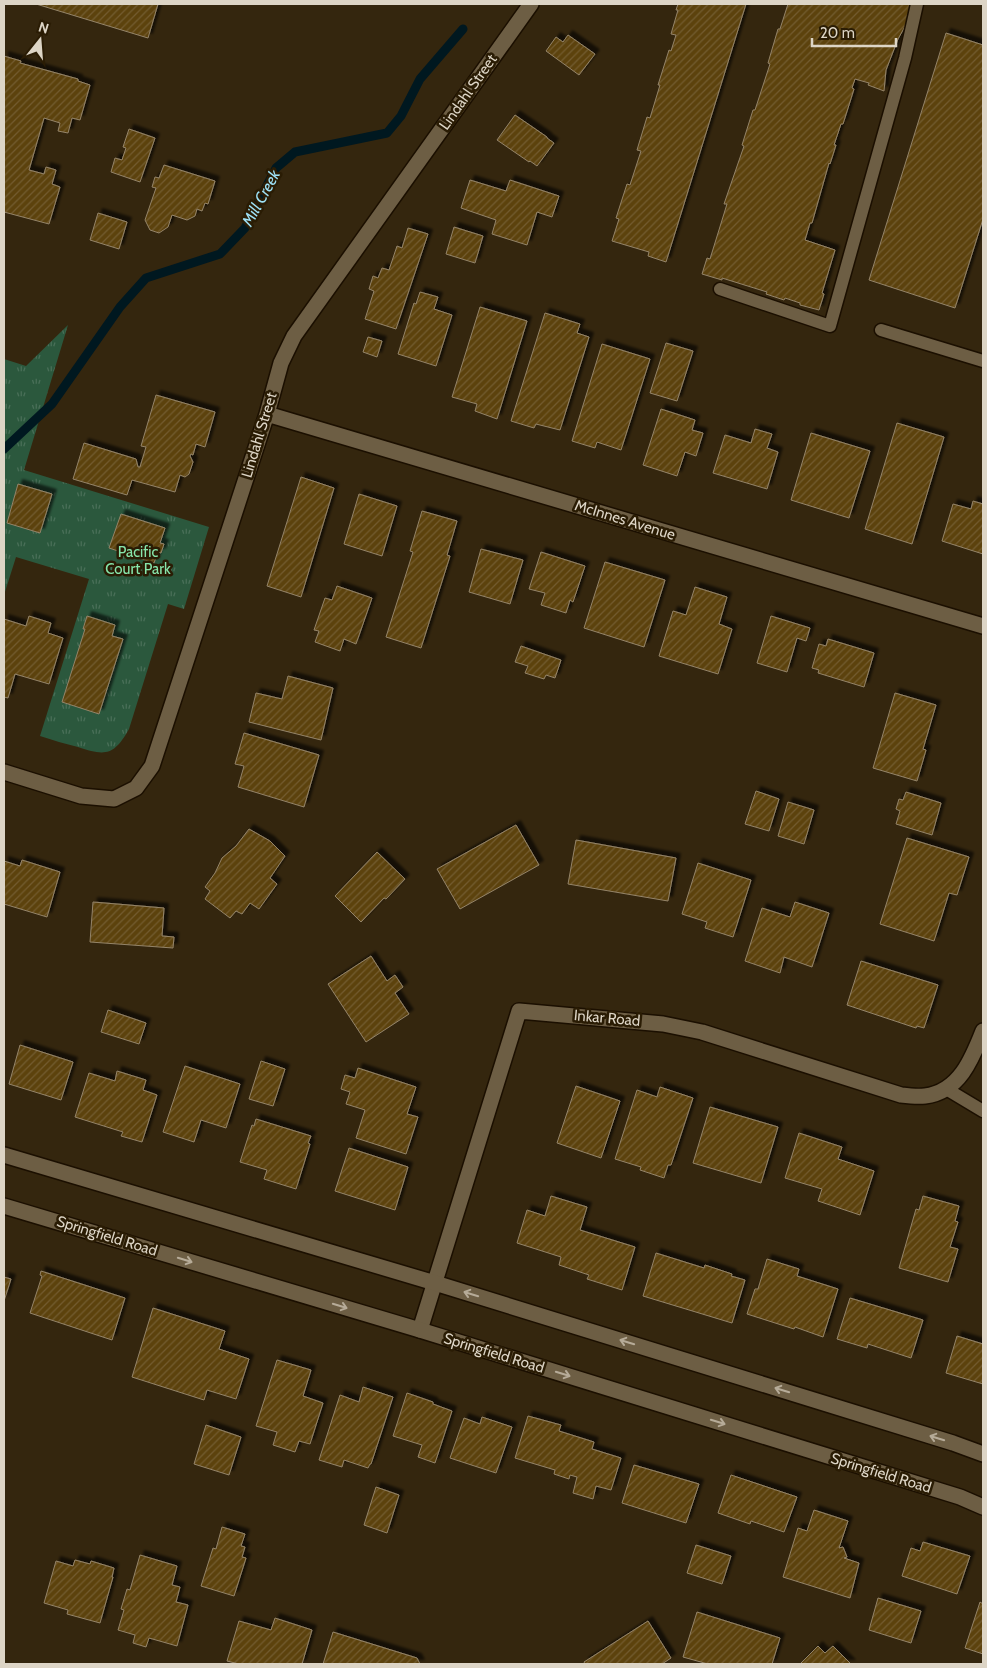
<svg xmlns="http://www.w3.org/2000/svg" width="987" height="1668" viewBox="0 0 987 1668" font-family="Cabin,sans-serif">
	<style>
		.park { fill: url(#park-tufts) }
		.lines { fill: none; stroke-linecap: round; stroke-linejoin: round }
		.stream { stroke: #001820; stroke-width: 9 }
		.building { fill: url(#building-hatch); stroke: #948469; filter: url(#shadow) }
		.lane-casing { stroke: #1b0f00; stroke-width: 15 }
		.street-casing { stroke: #1b0f00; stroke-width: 18 }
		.secondary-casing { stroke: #1b0f00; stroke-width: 18 }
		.lane { stroke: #6d5e44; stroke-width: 12 }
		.street { stroke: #6d5e44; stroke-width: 15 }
		.secondary { stroke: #6d5e44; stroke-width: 15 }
		.oneway { stroke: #b6ab98 }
		.labels { text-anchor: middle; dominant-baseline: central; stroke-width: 5; stroke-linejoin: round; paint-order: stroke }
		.street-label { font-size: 15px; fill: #ddd5c6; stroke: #2a1c04 }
		.park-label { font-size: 15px; fill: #87e6ab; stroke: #2a1c04 }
		.water-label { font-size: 16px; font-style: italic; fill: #9ee2f7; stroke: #2a1c04 }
	</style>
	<defs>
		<pattern id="park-tufts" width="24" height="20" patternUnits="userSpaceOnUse" patternTransform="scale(1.25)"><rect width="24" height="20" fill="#2b583d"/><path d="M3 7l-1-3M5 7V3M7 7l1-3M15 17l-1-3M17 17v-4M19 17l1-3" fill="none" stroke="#496f58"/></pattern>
		<pattern id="building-hatch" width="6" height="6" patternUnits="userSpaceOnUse" patternTransform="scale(1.25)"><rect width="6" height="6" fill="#5c420e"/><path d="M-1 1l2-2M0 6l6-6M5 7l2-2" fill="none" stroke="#735c30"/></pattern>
		<filter id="shadow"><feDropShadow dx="4.5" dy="-4.5" stdDeviation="1" flood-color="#0009"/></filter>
	</defs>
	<rect width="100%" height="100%" fill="#34260e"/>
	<!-- park -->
	<path class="park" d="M68,325l-44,145 185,57 -25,82 -16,-5 -39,125c-15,27 -24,27 -51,18 -13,-3 -25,-7 -38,-11l49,-157 -73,-22 -12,38v-236l22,7z"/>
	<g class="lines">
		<!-- stream -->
		<path class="stream" d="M4,449l48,-45 68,-97 26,-29 74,-24 25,-26 31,-60 19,-16 92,-19 14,-17 19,-37 43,-50"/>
	</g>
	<!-- building -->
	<path class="building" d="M36,4h122l-10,34z
		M678,4h68l-80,258 -18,-6 1,-4 -37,-11 7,-22 -3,-1 11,-34 3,1 11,-34 -4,-1 10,-33 3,1 10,-33h-2l11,-35 2,1 5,-16 -5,-1 7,-24h-2z
		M788,4h118l4,1 -2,16 -10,18 -12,31 -2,21 -16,-6 1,-2 -14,-4 -3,9 2,1 -11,35h-2l-7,21h2l-6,19 -1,-1 -17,60h-2l-5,17 30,10 -13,43 2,1 -5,16 -19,-5v-2l-15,-5 -1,2 -18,-6 1,-2 -45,-14v2l-20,-6 5,-16 3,1 17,-55h-3l20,-58 -2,-1 11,-35h2l15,-46 -2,-1 10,-34h2z
		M946,33l37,12v174l-28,89 -86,-28z
		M568,35l27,19 -16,21 -33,-24 10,-14 7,5z
		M4,56l17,5 -1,2 58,16v2l12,4 -10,35 -8,-2 -4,15 -10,-2 2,-8 -16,-5 -15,52 15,4 2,-7 10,3 -4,14 8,3 -11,37 -45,-12z
		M515,115l32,22v1l7,5 -17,23 -7,-5 -1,1 -32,-22z
		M129,129l26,9 -15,44 -29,-10 4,-14 7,2 4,-12 -3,-1z
		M164,165l51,16 -7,23 -3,-1 -3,8 -5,-2 -2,7 -8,4 -15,-5 -4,12 -9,6 -9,-3 -5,-10 11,-32 -4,-1 3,-10 4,1z
		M470,180l36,11 4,-11 49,16 -7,21 -15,-5 -10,33 -35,-11 4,-14 -35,-12z
		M98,213l29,9 -8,27 -29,-9z
		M454,227l29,9 -8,27 -29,-9z
		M408,228l20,6 -32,95 -31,-10 9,-28 -5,-2 4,-13 5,2 4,-10 7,2 8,-24 5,2z
		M420,292l18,5 -4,12 18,6 -16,51 -38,-12 16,-51 2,1z
		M480,307l47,14 -30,98 -22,-8 2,-7 -25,-7z
		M545,313l35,11 -3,9 12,4 -29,93 -24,-6 -2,4 -23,-7z
		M368,337l14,4 -5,16 -14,-5z
		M666,343l27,8 -16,50 -27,-8z
		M602,344l48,15 -29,91 -24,-8 -2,6 -23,-7z
		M156,395l59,17 -10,35 -9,-3 -3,11 -2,-1 -1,2 3,6 -4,12 -4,3 -5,-2 -5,17 -43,-12 -5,15 -54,-16 11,-36 52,16 2,8h2l6,-20 -5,-1z
		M661,409l34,11 -3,10 11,3 -7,23 -11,-4 -8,24 -34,-11z
		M897,423l47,14 -32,107 -47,-15z
		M755,429l17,5 -5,14 11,4 -11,37 -54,-16 12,-38 26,8z
		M811,433l59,18 -21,67 -58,-18z
		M301,477l33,11 -33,109 -34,-11z
		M18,484l34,10 -12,39 -33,-10z
		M359,494l38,12 -15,50 -38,-12z
		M973,501l10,3v50l-41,-13 11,-37 18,5z
		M422,511l35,10 -10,34 3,1 -29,92 -35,-11 27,-85 -3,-1z
		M121,514l44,14 -5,15 4,1 -3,9 -3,-1 -4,11 -45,-15z
		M481,549l42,11 -13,44 -41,-12z
		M541,552l44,14 -12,36 -3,-2 -4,13 -25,-8 4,-12 -16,-4z
		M605,562l60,18 -21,67 -60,-19z
		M337,586l35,12 -16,46 -12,-5 -4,12 -25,-9 4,-11 -5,-1 11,-32 7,2z
		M695,587l32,10 -8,27 13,5 -14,45 -59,-18 14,-45 13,4z
		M29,616l22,7 -3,10 15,5 -14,46 -34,-10 -7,24 -4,-1v-78l22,7z
		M87,616l28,9 -3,11 11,3 -24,75 -37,-12 23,-73h-2z
		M771,616l39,12 -4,13 -9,-3 -10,34 -30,-9z
		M828,639l46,14 -10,34 -46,-14 1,-3 -7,-2 7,-24 7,2z
		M521,646l40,14 -6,18 -9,-3 -2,4 -19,-6 3,-7 -13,-4z
		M288,676l45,12 -12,52 -72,-18 7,-29 26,6z
		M895,693l41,12 -13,44 3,1 -9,31 -44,-13z
		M244,733l75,22 -15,52 -66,-20 6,-21 -9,-2z
		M756,791l23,8 -10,32 -24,-7z
		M906,792l35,11 -9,32 -36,-11 4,-13 -4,-2 3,-10 4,1z
		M788,802l26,8 -10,34 -26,-8z
		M516,825l23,40 -79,44 -23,-40z
		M249,829l21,12 15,15 -15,22 7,6 -18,25 -9,-6 -8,11 -6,-3 -6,7 -25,-19 5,-8 -5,-4 10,-14 7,-15 14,-12z
		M907,838l62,19 -12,38 -8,-2 -15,48 -54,-17z
		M576,840l100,18 -8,43 -100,-17z
		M377,852l28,27 -19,20 -2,-1 -23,24 -26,-26z
		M22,860l38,12 -13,45 -43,-13v-43l16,5z
		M698,863l53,17 -18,57 -28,-9 2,-6 -25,-8z
		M93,902l71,6 -2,28 12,1 -1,11 -83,-6z
		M795,902l34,11 -17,54 -28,-10 -4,16 -35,-12 17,-53 28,9z
		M371,956l16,25 8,-6 8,12 -8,6 14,21 -43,28 -38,-58z
		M861,961l77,24 -14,43 -7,-2 -1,2 -69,-23z
		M108,1010l38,13 -7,21 -38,-12z
		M20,1045l53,17 -12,38 -52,-16z
		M261,1061l24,8 -12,37 -24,-7z
		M185,1066l55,18 -14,44 -25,-8 -7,22 -31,-10z
		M358,1068l58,19 -9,27 11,3 -12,37 -50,-16 9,-28 -19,-6 4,-12 -9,-3 4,-14 10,3z
		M117,1071l29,9 -3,10 14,5 -15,47 -21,-6 2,-4 -48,-15 14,-44 26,8z
		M576,1086l44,15 -19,57 -44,-15z
		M660,1087l33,11 -22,67h-3l-4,13 -24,-8 1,-3 -26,-8 22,-69 20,7z
		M710,1107l68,20 -17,56 -68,-20z
		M256,1119l55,17 -3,7 2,1 -14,45 -32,-10 3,-9 -27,-8 12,-37 2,1z
		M799,1133l43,14 -4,12 36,12 -14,44 -42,-14 4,-12 -37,-11z
		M349,1148l59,19 -13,43 -60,-19z
		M551,1196l36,11 -7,23 55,17 -13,43 -35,-11 2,-4 -30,-10 2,-8 -44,-14 10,-33 18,6z
		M923,1196l36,10 -4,15 3,1 -8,25 8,2 -10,33 -49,-14 17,-59 3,1z
		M656,1253l48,15 1,-3 27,9 -1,2 14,4 -13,43 -89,-27z
		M767,1259l32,10 -2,7 41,13 -15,48 -28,-10 -1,2 -47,-15 8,-25h3z
		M41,1271l84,27 -13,42 -82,-27 12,-37 -2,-1z
		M4,1277l7,2 -7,22z
		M850,1298l73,22 -12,38 -43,-14 -1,4 -30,-9z
		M153,1308l72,23 -6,18 30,10 -13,40 -29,-9 -3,10 -72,-23z
		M957,1336l26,8v40l-37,-11z
		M277,1360l34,10 -8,26 20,7 -13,41 -11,-3 -4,11 -22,-7 4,-13 -21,-6z
		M363,1387l30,10 -22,67h-1l-2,4 -24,-8 -2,7 -23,-7 21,-65 19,7z
		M407,1393l26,9v2l19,7 -17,52 -17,-6 4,-12 -29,-9z
		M528,1416l33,9 -2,6 35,11 -2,7 29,9 -10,32 -15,-4 -3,13 -20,-6 4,-16 -7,-2 -1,4 -15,-5 1,-4 -40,-12z
		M482,1417l30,10 -16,46 -46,-15 14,-40 16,6z
		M206,1425l35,12 -12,38 -35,-11z
		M634,1465l65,19 -13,39 -64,-20z
		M731,1475l66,22 -13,35 -33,-11 -1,3 -32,-11z
		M376,1487l23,8 -12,38 -23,-8z
		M814,1510l34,11 -9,27 4,-1 4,10 -3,1 15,5 -9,35 -67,-21 15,-49 9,3z
		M222,1527l23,7 -4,12 4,1 -3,10 4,1 -12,38 -33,-10 12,-38 3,1z
		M923,1542l47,14 -13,38 -55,-18 9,-28 9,3z
		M696,1545l35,11 -9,28 -35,-11z
		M140,1555l37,11 -5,19 8,2 -4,15 12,3 -11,41 -28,-8 -3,9 -13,-4 2,-8 -17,-5 6,-20 -3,-1 6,-20 3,1z
		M75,1560l15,4 1,-3 23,7 -2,9h1l-13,46 -33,-9 1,-4 -24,-7 12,-42 17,5z
		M878,1598l43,13 -10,32 -42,-13z
		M980,1602l3,2v50l-18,-6z
		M697,1612l83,26 -8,26h-64l-25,-7z
		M275,1618l37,12 -10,34h-63l-12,-3 12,-40 32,9z
		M648,1621l23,37 -9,6h-77l-1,-2z
		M333,1632l84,26 3,6h-97z
		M818,1646l7,7 8,-7 18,18h-51z"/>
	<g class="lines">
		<defs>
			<path id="lane" d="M720,289l110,37 75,-268 12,-54
				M881,330l102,31
				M948,1090l35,21"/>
			<path id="street" d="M267,414l716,212
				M4,772l77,24 33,3 22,-11 16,-22 115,-352 14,-51 13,-27 237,-332
				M420,1330l99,-319 144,13 39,8 199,63c8,1 17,2 24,1 34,-4 47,-37 58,-65"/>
			<path id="secondary" d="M4,1155l431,128 518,160 30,11
				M4,1206l416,124 540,167 23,10"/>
		</defs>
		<!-- lane casing -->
		<use href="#lane" class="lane-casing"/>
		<!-- street casing -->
		<use href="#street" class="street-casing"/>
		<!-- secondary casing -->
		<use href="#secondary" class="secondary-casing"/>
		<!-- lane -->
		<use href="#lane" class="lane"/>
		<!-- street -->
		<use href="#street" class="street"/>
		<!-- secondary -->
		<use href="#secondary" class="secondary"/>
	</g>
	<!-- one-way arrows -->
	<defs><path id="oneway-shaft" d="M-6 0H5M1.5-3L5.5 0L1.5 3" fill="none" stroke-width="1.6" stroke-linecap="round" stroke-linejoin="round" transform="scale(1.25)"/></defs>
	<g class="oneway">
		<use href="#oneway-shaft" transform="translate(185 1260) rotate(17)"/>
		<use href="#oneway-shaft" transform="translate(471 1294) rotate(-163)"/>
		<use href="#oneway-shaft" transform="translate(340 1306) rotate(17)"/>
		<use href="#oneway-shaft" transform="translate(627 1342) rotate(-163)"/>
		<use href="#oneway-shaft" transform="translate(563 1374) rotate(17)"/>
		<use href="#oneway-shaft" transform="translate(782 1390) rotate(-163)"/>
		<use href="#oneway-shaft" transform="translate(718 1422) rotate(17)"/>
		<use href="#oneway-shaft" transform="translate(937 1438) rotate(-163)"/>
	</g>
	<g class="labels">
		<!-- street labels -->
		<g class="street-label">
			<text transform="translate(468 92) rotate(-55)">Lindahl Street</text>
			<text transform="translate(259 435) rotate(-73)">Lindahl Street</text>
			<text transform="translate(625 520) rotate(17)">McInnes Avenue</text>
			<text transform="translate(607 1018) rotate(5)">Inkar Road</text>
			<text transform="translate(107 1236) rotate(17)">Springfield Road</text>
			<text transform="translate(494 1353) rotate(17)">Springfield Road</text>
			<text transform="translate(881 1473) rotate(17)">Springfield Road</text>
		</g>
		<!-- park labels -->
		<g class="park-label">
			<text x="138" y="552">Pacific<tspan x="138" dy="17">Court Park</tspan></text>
		</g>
		<!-- water labels -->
		<g class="water-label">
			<text transform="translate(261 198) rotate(-61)">Mill Creek</text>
		</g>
	</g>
	<!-- border -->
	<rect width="987" height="1668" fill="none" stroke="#ddd5c6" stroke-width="10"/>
	<!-- north arrow -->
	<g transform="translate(40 40) rotate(17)" stroke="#2a1c04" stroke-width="4" paint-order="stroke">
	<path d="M0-4L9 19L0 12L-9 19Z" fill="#ddd5c6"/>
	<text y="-8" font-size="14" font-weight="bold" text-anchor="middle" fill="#ddd5c6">N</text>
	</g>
	<!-- scale -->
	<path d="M812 38v8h84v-8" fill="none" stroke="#ddd5c6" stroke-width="2.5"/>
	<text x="820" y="38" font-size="15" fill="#ddd5c6" stroke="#2a1c04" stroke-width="4" paint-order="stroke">20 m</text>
</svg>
